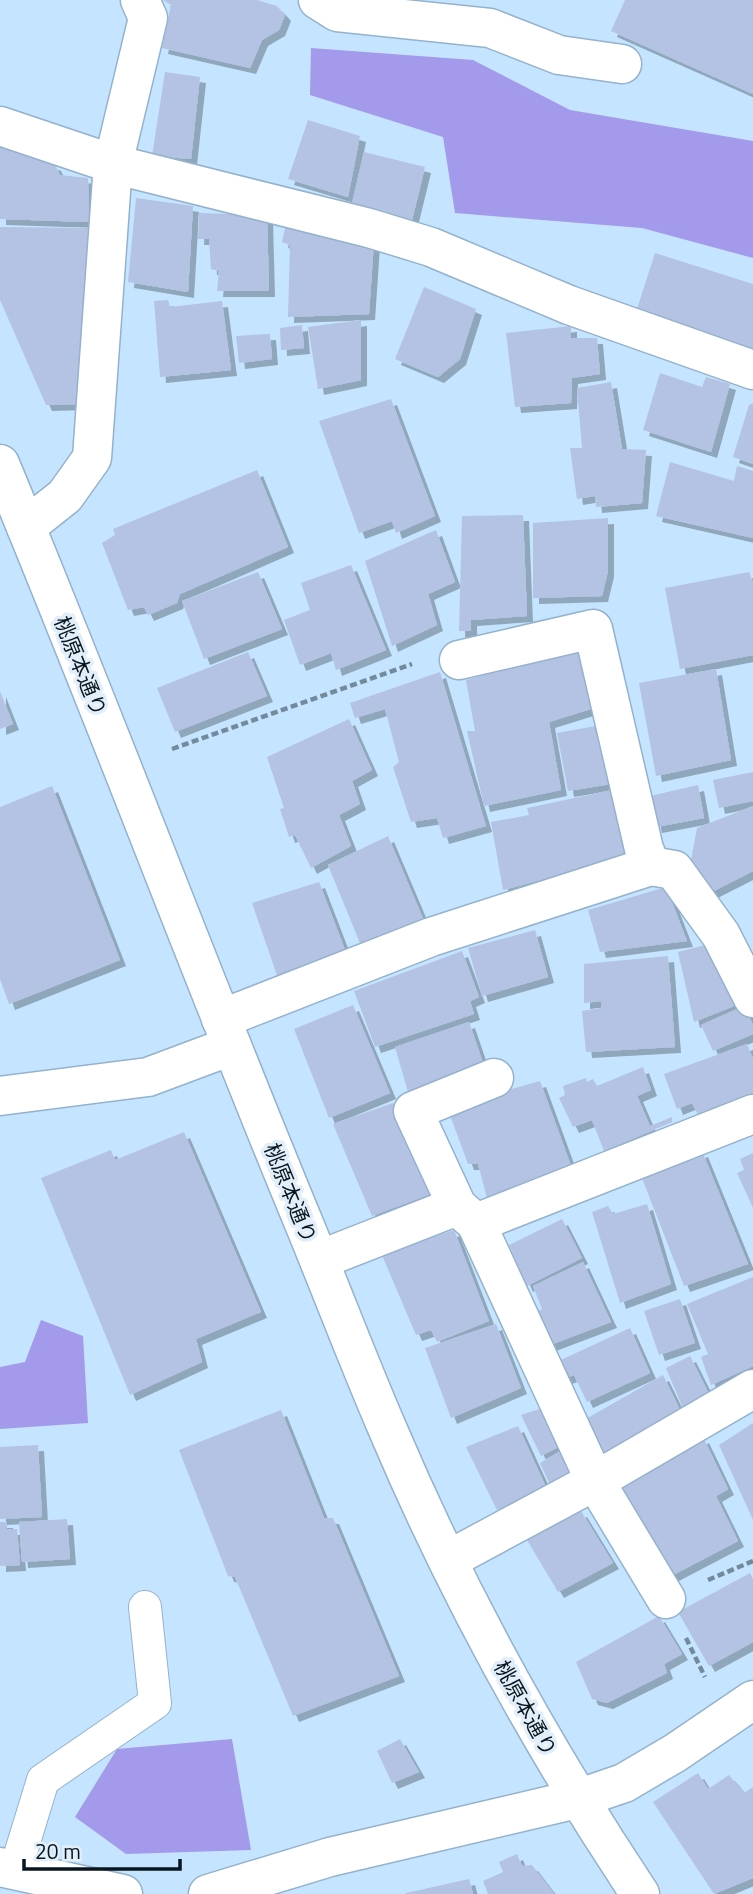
<svg xmlns="http://www.w3.org/2000/svg" width="753" height="1894" viewBox="0 0 753 1894" font-family="'Titillium Web','Noto Sans JP',sans-serif">
	<style>
		.forest { fill: #a49aeb }
		.building { fill: #b4c3e4; filter: url(#shadow) }
		.lines { fill: none; stroke-linecap: round; stroke-linejoin: round }
		.service-casing { stroke: #94b2cc; stroke-width: 34 }
		.minor-casing { stroke: #94b2cc; stroke-width: 41 }
		.secondary-casing { stroke: #94b2cc; stroke-width: 41 }
		.path { stroke: #738a9d; stroke-width: 4.5; stroke-dasharray: 7 3.5; stroke-linecap: butt }
		.service { stroke: #fff; stroke-width: 32 }
		.minor { stroke: #fff; stroke-width: 38 }
		.secondary { stroke: #fff; stroke-width: 38 }
		.labels { text-anchor: middle; dominant-baseline: central; stroke-width: 7; stroke-linejoin: round; paint-order: stroke }
		.street-label { font-size: 21px; fill: #0a161f; stroke: #e2eef9 }
	</style>
	<defs>
		<filter id="shadow"><feDropShadow dx="6" dy="6" stdDeviation="0" flood-color="#0004"/></filter>
	</defs>
	<rect width="100%" height="100%" fill="#c4e4ff"/>
	<!-- forest -->
	<path class="forest" d="M311,48l162,12 97,50 183,31v117l-111,-30 -187,-15 -12,-76 -133,-42z
		M41,1320l42,16 5,87 -88,6v-62l25,-5z
		M232,1739l19,111 -125,4 -51,-37 42,-68z"/>
	<!-- building -->
	<path class="building" d="M163,0h94l20,6 8,9 -6,15 -17,10 -12,28 -88,-20 9,-43z
		M625,0h128v94l-142,-63z
		M165,72l35,5 -9,82 -39,-3z
		M308,120l52,16 -12,61 -60,-18z
		M0,146l55,19 5,10 28,3 1,44 -89,-3z
		M364,152l61,15 -13,53 -60,-17z
		M136,198l57,8 -5,86 -60,-10z
		M199,213l68,2 2,76h-52l2,-20 -8,-2 -2,-30h-11z
		M294,221l80,20 -5,73 -81,3 2,-72 -8,-3 3,-14z
		M0,227l89,1 -7,176 -36,1 -46,-105z
		M655,253l98,31v64l-117,-36z
		M424,287l52,22 -16,50 -22,18 -43,-18z
		M168,300l2,7 52,-6 9,69 -71,7 -6,-76z
		M361,320v60l-43,9 -10,-62z
		M302,325l2,23 -23,2 -1,-22z
		M571,326v12h26l3,36 -28,4 -1,25 -56,4 -9,-74z
		M270,334l2,25 -33,4 -3,-27z
		M660,373l42,14 4,-10 24,7 -19,68 -68,-22z
		M611,382l11,67 24,1 -4,53 -46,4 -1,-11 -18,3 -7,-51h12l-5,-60z
		M391,399l44,117 -39,17 -4,-12 -33,12 -40,-112z
		M753,403v61l-20,-7 16,-52z
		M670,462l64,19 3,-15 16,5v67l-97,-22z
		M257,470l31,77 -108,47 -3,9 -29,12 -4,-8 -16,3 -26,-67 13,-8 -2,-6z
		M523,515l4,101 -56,4v11h-12l3,-115z
		M608,518v53l-6,25 -69,2v-75z
		M436,530l19,52 -27,12 9,31 -45,21 -27,-85z
		M351,565l35,85 -50,20 -5,-17 -31,12 -16,-45 26,-10 -9,-27z
		M258,572l24,57 -78,30 -22,-58z
		M749,572l4,11v72l-73,14 -15,-81z
		M578,650l16,58 -45,14 12,68 -77,16 -17,-75h8l-9,-51z
		M248,652l19,44 -92,36 -18,-44z
		M716,669l15,91 -75,16 -17,-93z
		M440,672l46,154 -43,12 -6,-20 -26,4 -18,-55 6,-5 -14,-53 -30,9 -5,-15z
		M0,691l13,33 -13,5z
		M349,719l23,51 -20,11 8,23 -21,11 12,31 -40,22 -16,-33 -6,2 -9,-28 4,-1 -17,-51z
		M601,725l10,59 -43,7 -11,-58z
		M753,772v29l-34,7 -6,-28z
		M698,785l6,33 -48,9 -6,-31z
		M52,786l68,174 -111,44 -9,-25v-172z
		M612,790l13,68 -122,32 -12,-68 38,-7 -2,-7z
		M753,806v65l-47,24 -15,-35 6,-32z
		M388,836l36,85 -62,27 -34,-83z
		M319,882l31,81 -69,24 -29,-84z
		M666,887l21,54 -87,11 -12,-42z
		M535,930l13,47 -66,19 -14,-48z
		M713,943l31,59 -50,20 -16,-70z
		M462,951l17,46 -9,4 4,13 -99,33 -21,-56z
		M668,956l7,91 -89,5 -4,-41 19,-3 1,-7 -18,2v-39z
		M353,1005l37,88 -61,25 -35,-89z
		M744,1006l9,19v9l-40,17 -12,-26z
		M469,1022l18,53 -77,24 -15,-52z
		M747,1044l6,15v38l-54,20 -7,-14 -15,6 -13,-35z
		M643,1067l8,23 -14,6 13,30 22,-9v5l-68,29 -12,-31 -19,7 -14,-29 6,-3 -2,-9 23,-8 1,4 6,-3 4,7z
		M540,1081l34,93 -86,28 -10,-38h-10l-21,-57z
		M393,1103l40,90 -61,23 -39,-92z
		M184,1132l77,180 -65,27 6,23 -72,33 -89,-217 70,-28 4,10z
		M702,1151l46,113 -64,22 -42,-108z
		M753,1153v55l-16,-35 7,-3 -4,-11z
		M647,1204l24,80 -51,19 -28,-91 16,-6 5,8z
		M562,1219l20,39 -55,28 -18,-41z
		M454,1230l35,91 -52,21 -6,-12 -15,5 -35,-82z
		M583,1262l28,60 -69,26 -13,-32 13,-7 -9,-23z
		M753,1277v89l-42,19 -10,-28 7,-3 -21,-50z
		M680,1299l15,44 -36,12 -15,-44z
		M496,1324l25,64 -70,30 -26,-70z
		M630,1328l20,45 -63,29 -13,-27 -16,6 -6,-17z
		M690,1356l20,40 -26,15 -18,-43z
		M663,1375l18,37 -82,48 -22,-36z
		M548,1406l20,36 -27,14 -20,-41z
		M281,1410l43,108h9l66,158 -106,40 -58,-139 -7,-1 -49,-126z
		M753,1423v97l-34,-75z
		M518,1426l27,59 -48,25 -31,-63z
		M703,1437l25,52 -12,7 22,45 -67,35 -24,-49 -13,4 -21,-45z
		M38,1445l4,72 -42,2v-72z
		M569,1446l15,29 -30,18 -14,-30z
		M581,1511l32,52 -55,29 -31,-52z
		M67,1519l3,40 -48,3 -3,-40z
		M0,1522h7v7h10l3,36 -20,1z
		M750,1573l3,6v63l-44,24 -31,-54z
		M659,1616l23,38 -18,10 3,9 -60,30 -15,-4 -16,-37z
		M400,1739l19,33 -27,11 -15,-32z
		M698,1773l10,16 21,-14 15,18 9,-6v91l-39,16 -61,-92z
		M517,1854l5,12 10,-1 22,29h-66l-5,-13 20,-9 -4,-10z
		M469,1879l4,15h-67v-1z"/>
	<g class="lines">
		<defs>
			<path id="service" d="M16,1868l27,-88 112,-77 -10,-96"/>
			<path id="minor" d="M318,0l19,12 153,16 69,27 63,9
				M0,126l113,38 35,-146 -8,-18
				M26,527l39,-31 27,-38 21,-294 256,64 62,19 138,58 184,65
				M651,866l23,4 47,65 32,63
				M221,1019l210,-82 220,-71 -7,-17 -51,-220 -134,31
				M0,1096l148,-19 83,-31
				M457,1206l-44,-95 81,-33
				M476,1223l119,258 71,118
				M319,1260l138,-54 19,17 277,-109
				M448,1560l147,-79 158,-92
				M0,1867l123,27
				M208,1894l122,-37 247,-58 47,-16 51,-30 78,-53"/>
			<path id="secondary" d="M0,464c105,252 200,509 305,762 28,68 54,137 83,204 69,163 154,317 252,464"/>
		</defs>
		<!-- service casing -->
		<use href="#service" class="service-casing"/>
		<!-- minor casing -->
		<use href="#minor" class="minor-casing"/>
		<!-- secondary casing -->
		<use href="#secondary" class="secondary-casing"/>
		<!-- path -->
		<path class="path" d="M172,749l240,-85
			M708,1580l45,-19
			M686,1638l19,39"/>
		<!-- service -->
		<use href="#service" class="service"/>
		<!-- minor -->
		<use href="#minor" class="minor"/>
		<!-- secondary -->
		<use href="#secondary" class="secondary"/>
	</g>
	<g class="labels">
		<!-- street labels -->
		<g class="street-label">
			<text transform="translate(81 666) rotate(68)">桃原本通り</text>
			<text transform="translate(291 1193) rotate(68)">桃原本通り</text>
			<text transform="translate(526 1708) rotate(61)">桃原本通り</text>
		</g>
	</g>
	<!-- scale -->
	<path d="M24 1859v10h156v-10" fill="none" stroke="#0a161f" stroke-width="3.5"/>
	<text x="35" y="1859" font-size="21" fill="#0a161f" stroke="#e2eef9" stroke-width="5" paint-order="stroke">20 m</text>
</svg>
